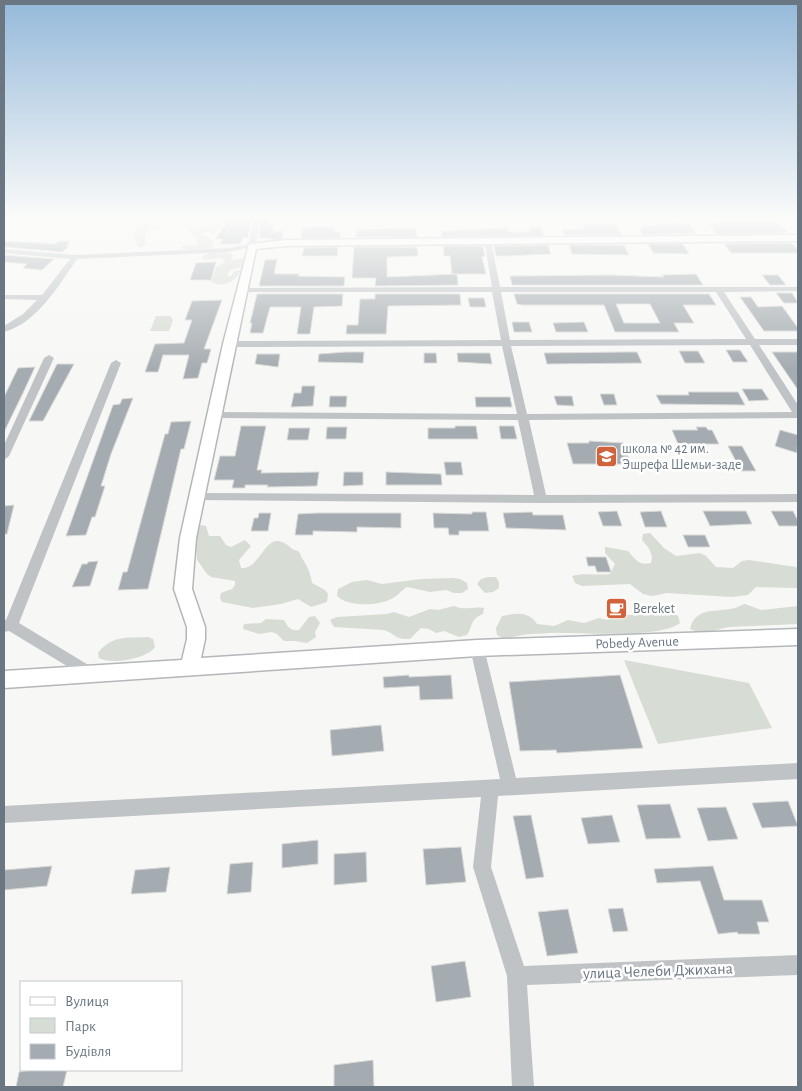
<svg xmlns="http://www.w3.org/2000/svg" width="802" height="1091" viewBox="0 0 802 1091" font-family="'Alegreya Sans',sans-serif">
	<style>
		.green { fill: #d7dcd5 }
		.building { fill: #a5acb1; stroke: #d9d9d7; fill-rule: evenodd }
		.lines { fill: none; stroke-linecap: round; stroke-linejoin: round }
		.major-casing { stroke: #b3b7ba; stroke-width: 3 }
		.minor { fill: #bfc3c6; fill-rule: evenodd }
		.major { fill: #fff; fill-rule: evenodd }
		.labels { text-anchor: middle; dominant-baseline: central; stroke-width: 5; stroke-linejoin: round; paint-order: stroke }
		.poi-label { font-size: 14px; fill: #6a7783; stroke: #fff; text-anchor: start }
		.street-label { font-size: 14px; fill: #6a7783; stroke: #fff }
		.near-street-label { font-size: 16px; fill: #6a7783; stroke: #fff }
	</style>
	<rect width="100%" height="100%" fill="#f7f7f5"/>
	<!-- green -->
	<path class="green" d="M154,217l1,2 -9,3 3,3 10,1 2,2 -14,3 -2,4 1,10 -7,3 -6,-13 10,-16z
		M224,220l13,2c-15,1 -16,1 -23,14l-5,-5 -7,2 12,9 -3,7 -23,1 -8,-2 3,-2 14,-1v-7l-7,-6v-4l18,-2 7,-4z
		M211,252l20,1 2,1 -1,6 11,-2 -1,9 -12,3 -3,6h4l3,-5 5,-1 2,1c-6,11 -18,17 -30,11l5,-15 9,-5 -3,-4 -19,2 -1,-3z
		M156,316h14l3,4 -4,11h-19z
		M201,525l5,1 3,10h11l6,9 5,2 14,-7 6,6 -12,14 2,8c22,2 24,-44 50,-20 2,2 5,2 7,3 3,3 2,4 4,7 6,10 8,13 10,25l13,7 3,4 -1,8 -16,5 -13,-8 -17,5 -28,4 -31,-6 -2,-4 1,-5 11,-4 3,-4v-4l-24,-4 -4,-3 -10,-14 -1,-16 2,-16z
		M650,533l14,15 12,8 24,-3 6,3 10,11 17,1 9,-7 7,-1 47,7 2,1v20l-42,-1 -8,8 -16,2 -65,-4 -15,3 -9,-2 -13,-10 -48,2 -7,-3 -3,-7c12,-4 25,0 38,-2l5,-10 -10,-11v-6l23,4c7,8 11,15 23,12 3,-10 -3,-16 -9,-23l1,-6z
		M488,577h8l3,5v6l-6,4 -8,1 -8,-9 4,-5z
		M453,578l7,1 7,4 1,6 -6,4h-8l-8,-3 -16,2 -23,-5c-7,4 -9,9 -16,12 -13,7 -43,8 -54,-3l1,-7 14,-7 15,-2 15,4 39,-5z
		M745,604l16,6 37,-4v18l-69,3 -22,5h-9l-8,-3c5,-21 23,-17 40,-20 5,0 10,-4 15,-5z
		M454,606c10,5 19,0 30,2l-1,6c-13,5 -10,12 -16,21l-8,2 -15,-6 -8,2 -7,-4 -8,-1 -11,11c-15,1 -14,-5 -26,-9l-50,-3 -4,-7 7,-3 50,-3 7,-2 15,5 21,-8 8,1z
		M671,612l7,4 2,7c-18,15 -93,10 -118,10 -11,-1 -21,1 -32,1 -8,0 -17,4 -26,5l-7,-4 -1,-7 6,-12c14,-3 27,-5 35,8l17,2 14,-6 16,3 15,-5 8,2 14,-5h34z
		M315,616l5,7 -5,9 1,5 -9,6 -12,-2h-11l-7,-7 -5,-2 -13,2 -16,-5 1,-5 17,-1 5,-4 18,1c4,7 6,11 15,10l10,-13z
		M148,637l5,2 2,8c-8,12 -45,18 -56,11l-1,-5c13,-18 31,-15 50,-16z
		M624,660l125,23 23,45 -114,16z"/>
	<!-- building -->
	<path class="building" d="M231,217h20l-3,21h-5l-3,6h-20l3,-5h-8z
		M269,220l-1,4h6l-2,11 1,-4h11l-2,8 -12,1 1,-2h-12l2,-17z
		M721,222h57l9,10 -4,1 -67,1 -7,-10h14z
		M689,223l7,10 -53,2 -4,-6h4l-2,-3z
		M582,225h34l6,10h-57l-3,-5 22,-1z
		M315,227h21l-1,5h5v6h-39l2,-9z
		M528,227h13l3,9 -102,1 -1,-6 55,-3h12l1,4h21z
		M399,228h17l1,9h-62l3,-7z
		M4,241l52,3 2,-3h12l-4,5h3l-7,6 -58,-5z
		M792,243l6,7v3h-67l-7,-9z
		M648,244h35l6,10 -36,-1z
		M548,245l3,9 -42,2h-13l-2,-10z
		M569,245h55l5,10 -57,-1z
		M443,246h40l2,10 -3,1 4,17h-34l-2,-18h-6z
		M338,247l-1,9h-35l2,-8z
		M354,247h63l1,9 -31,1v20l70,-3 1,11 -83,1 1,-8h-24z
		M4,255l50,4 -12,11 -19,-2 4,-4 -23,-2z
		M277,259l-3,15h25l-1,2 47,1 -1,9h-85l6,-26z
		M216,262l-5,18h-21l6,-17z
		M696,274l7,11h-191l-2,-9 101,-1 53,2 -2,-2z
		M762,275h16l8,10h-16z
		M776,293h16l6,10h-14z
		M257,294h86l-1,12 -28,1 -4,27h-13l4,-27h-31l-7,26h-13l2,-10h-2z
		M375,294h85l1,11 -73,1 -2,28h-40l1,-9h11l2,-26h15z
		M514,294h195l7,11h-33l11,18h-20l5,9h-64l-11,-27h-82l-5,-1zM616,304h34l10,19h-36z
		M740,297h11l7,10 24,-1 16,22v3h-34z
		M468,298h16l2,9h-16z
		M222,300l-18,49h7l-4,14h-5l-4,15 -15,1 6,-24h-26l-5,17h-13l10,-28 29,-1 8,-23h-7l7,-19z
		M512,322h17l3,10h-18z
		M584,322l4,10h-32l-3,-9z
		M726,350h14l8,12h-15z
		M679,351h19l7,12h-20z
		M346,352h18l-1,11 -45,-1 1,-8z
		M623,352h14l5,11 -95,1 -3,-11z
		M772,352h26v38z
		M424,353h12l1,10h-13z
		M457,353h33l2,11 -34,-2z
		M257,354h23l-2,13 -23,-3z
		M57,364h17l-31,57h-14z
		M35,367l-12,26 -19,39v-35l14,-29z
		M302,386h13l-2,20 -22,1 3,-14h7z
		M742,389h20l7,11 -20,1z
		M688,392h50l7,13 -84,-1 -5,-9h33z
		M600,394h14l3,11h-13z
		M330,396h17l-1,11h-17z
		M554,396h18l2,10 -17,-1z
		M475,397h35l2,10h-36z
		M133,398l-22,56 -10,32h4l-10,31h-3l-6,18 -20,1 47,-131 7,-1 2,-5z
		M191,421l-7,28h-3l-33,140 -30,1 5,-18h4l38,-138h3l3,-12z
		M241,426h25l-9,44h5l-1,3 58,-1 -2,14 -50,1 1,-2h-23v3h-13l2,-8h-20l6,-24h15z
		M455,426h21l2,13h-50v-11h27z
		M499,426h15l3,13h-16z
		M327,427h20l-1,12h-20z
		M696,427h10l2,3h4l7,14h-41l-6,-14h26z
		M289,428h21l-2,12h-21z
		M780,430l18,5 -1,18 -22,-7z
		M589,441l34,2 8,21h-58l-6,-21h22z
		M728,446h14l14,25h-15z
		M444,462h17l2,13h-17z
		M344,472h19v13l-20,1z
		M386,472l55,2 1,11h-56z
		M14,505l-7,29h-3v-28z
		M617,511l5,15h-19l-5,-14z
		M661,511l6,16h-22l-5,-15z
		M703,511h43l6,13 -42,2z
		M771,511h22l5,10v5h-19z
		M472,512h14l3,19h-30v4h-10l-1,-7h-14l-1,-15 39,1z
		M532,512l1,3h30l3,15 -60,-2 -3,-15z
		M259,513h12l-3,18h-17l3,-13h4z
		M317,513h84v15l-44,-1v5l-44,-1v4h-18l3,-21z
		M683,535h22l5,12h-22z
		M586,557h20l5,15h-14l-2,-6h-7z
		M98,561l-8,25 -18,1 10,-23h5l1,-2z
		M409,675v2l42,-2 2,24 -33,1 -1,-14 -35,2 -1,-11z
		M620,675l23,73 -86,5 -1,-3 -36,1 -11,-69z
		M381,725l3,26 -52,5 -2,-26z
		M788,801l10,25 -36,2 -10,-25z
		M670,804l11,34 -35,1 -9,-34z
		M726,807l12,32 -30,2 -11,-33z
		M531,815l13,62 -18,2 -13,-63z
		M612,815l8,27 -32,2 -7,-26z
		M318,840v24l-36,4v-24z
		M461,847l5,35 -40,3 -3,-36z
		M366,852l1,30 -33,3v-31z
		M253,862l-2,30 -24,2 3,-30z
		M52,866l-5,20 -43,4v-20z
		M713,866l11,34h38l7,22h-12l3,12h-22l-1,-2 -19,2 -18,-53 -43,2 -3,-14z
		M170,867l-4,25 -35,2 4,-24z
		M623,908l5,23 -15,1 -5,-23z
		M568,909l10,44 -31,3 -9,-44z
		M465,961l6,36 -35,5 -5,-36z
		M373,1060l1,27h-40v-22z
		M32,1070h35l-4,17h-47l3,-15z"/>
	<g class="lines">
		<defs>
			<path id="major" d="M798,235v6l-512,5 -30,3 -60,289 -4,51 13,38v12l-4,19 276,-18 321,-11v16l-321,11 -473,32v-17l178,-11 5,-21v-12l-13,-38 6,-51 43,-194 26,-100 37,-4z"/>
		</defs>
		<!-- major casing -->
		<use href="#major" class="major-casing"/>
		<!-- minor -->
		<path class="minor" d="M253,217h7l-4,29 -27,6 -152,7c-18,26 -40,64 -73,73v-6l19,-12 14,-14 -33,-1v-4h38l28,-36 -66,-6v-4l71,6 154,-7 20,-4z
			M484,239l7,2 9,46h298v4l-74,1 31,47h43v6h-39l39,60v13l-269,2 17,75 252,-1v8l-257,1 -349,-3 -2,-3 2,-3 4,-1 338,2 -16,-75 -304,-2 -5,-3 5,-3 303,2 -15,-68 -273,1 -5,-3 5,-3 272,-1 -9,-48h-251l-4,-2 4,-2 251,-1zM501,292h215l30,47 -236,1zM750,345l42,67 -265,2 -16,-68z
			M49,355l5,3 -45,98 -5,4v-15l40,-87z
			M116,360l5,3 -102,260 76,46 2,5 -2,5 -5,1 -81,-49 -5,1v-12h2l105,-257z
			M477,642l5,2 2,4 32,130 282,-15v16l-300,17 -7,71 33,99 274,-11v20l-271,10 7,102h-22l-5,-111 -34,-109 8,-70 -477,26v-17l496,-27 -30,-131 2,-4z"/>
		<!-- major -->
		<use href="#major" class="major"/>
	</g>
	<!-- sky -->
	<linearGradient id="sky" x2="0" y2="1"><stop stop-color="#95b9da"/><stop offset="0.59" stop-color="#fbfbfa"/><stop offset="1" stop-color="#fbfbfa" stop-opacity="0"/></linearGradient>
	<rect width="802" height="370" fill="url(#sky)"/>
	<!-- icons -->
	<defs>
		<symbol id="school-square" viewBox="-11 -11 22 22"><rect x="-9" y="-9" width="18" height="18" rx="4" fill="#d0633c" stroke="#fff"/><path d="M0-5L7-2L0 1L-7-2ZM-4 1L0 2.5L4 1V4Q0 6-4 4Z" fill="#fff"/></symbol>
		<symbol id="cafe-square" viewBox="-11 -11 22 22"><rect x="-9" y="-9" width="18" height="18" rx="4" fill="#d0633c" stroke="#fff"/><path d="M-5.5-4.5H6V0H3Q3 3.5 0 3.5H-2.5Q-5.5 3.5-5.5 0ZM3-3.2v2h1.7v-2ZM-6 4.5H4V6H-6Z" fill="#fff"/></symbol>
	</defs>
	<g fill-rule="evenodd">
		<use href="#school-square" x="594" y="444" width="25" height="25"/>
		<use href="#cafe-square" x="604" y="596" width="25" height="25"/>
	</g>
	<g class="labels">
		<!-- poi labels -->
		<g class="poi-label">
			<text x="622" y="449">школа № 42 им.<tspan x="622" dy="16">Эшрефа Шемьи-заде</tspan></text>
			<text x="633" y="609">Bereket</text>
		</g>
		<!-- street labels -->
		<g class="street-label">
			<text transform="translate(637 643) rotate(-2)">Pobedy Avenue</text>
		</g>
		<!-- near-street labels -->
		<g class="near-street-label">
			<text transform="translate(658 971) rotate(-2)">улица Челеби Джихана</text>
		</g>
	</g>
	<!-- border -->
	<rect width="802" height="1091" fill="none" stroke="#6a7783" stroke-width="10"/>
	<!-- legend -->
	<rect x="20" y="981" width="162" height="90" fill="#ffffff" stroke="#c3c9cd"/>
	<rect x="30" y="997" width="25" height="8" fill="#ffffff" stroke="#c3c9cd"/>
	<text x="65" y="1006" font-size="15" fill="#6a7783">Вулиця</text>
	<rect x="30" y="1018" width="25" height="15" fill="#d7dcd5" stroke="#c3c9cd"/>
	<text x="65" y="1031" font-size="15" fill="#6a7783">Парк</text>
	<rect x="30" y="1044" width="25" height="15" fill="#a5acb1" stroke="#c3c9cd"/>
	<text x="65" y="1056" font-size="15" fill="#6a7783">Будівля</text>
</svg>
